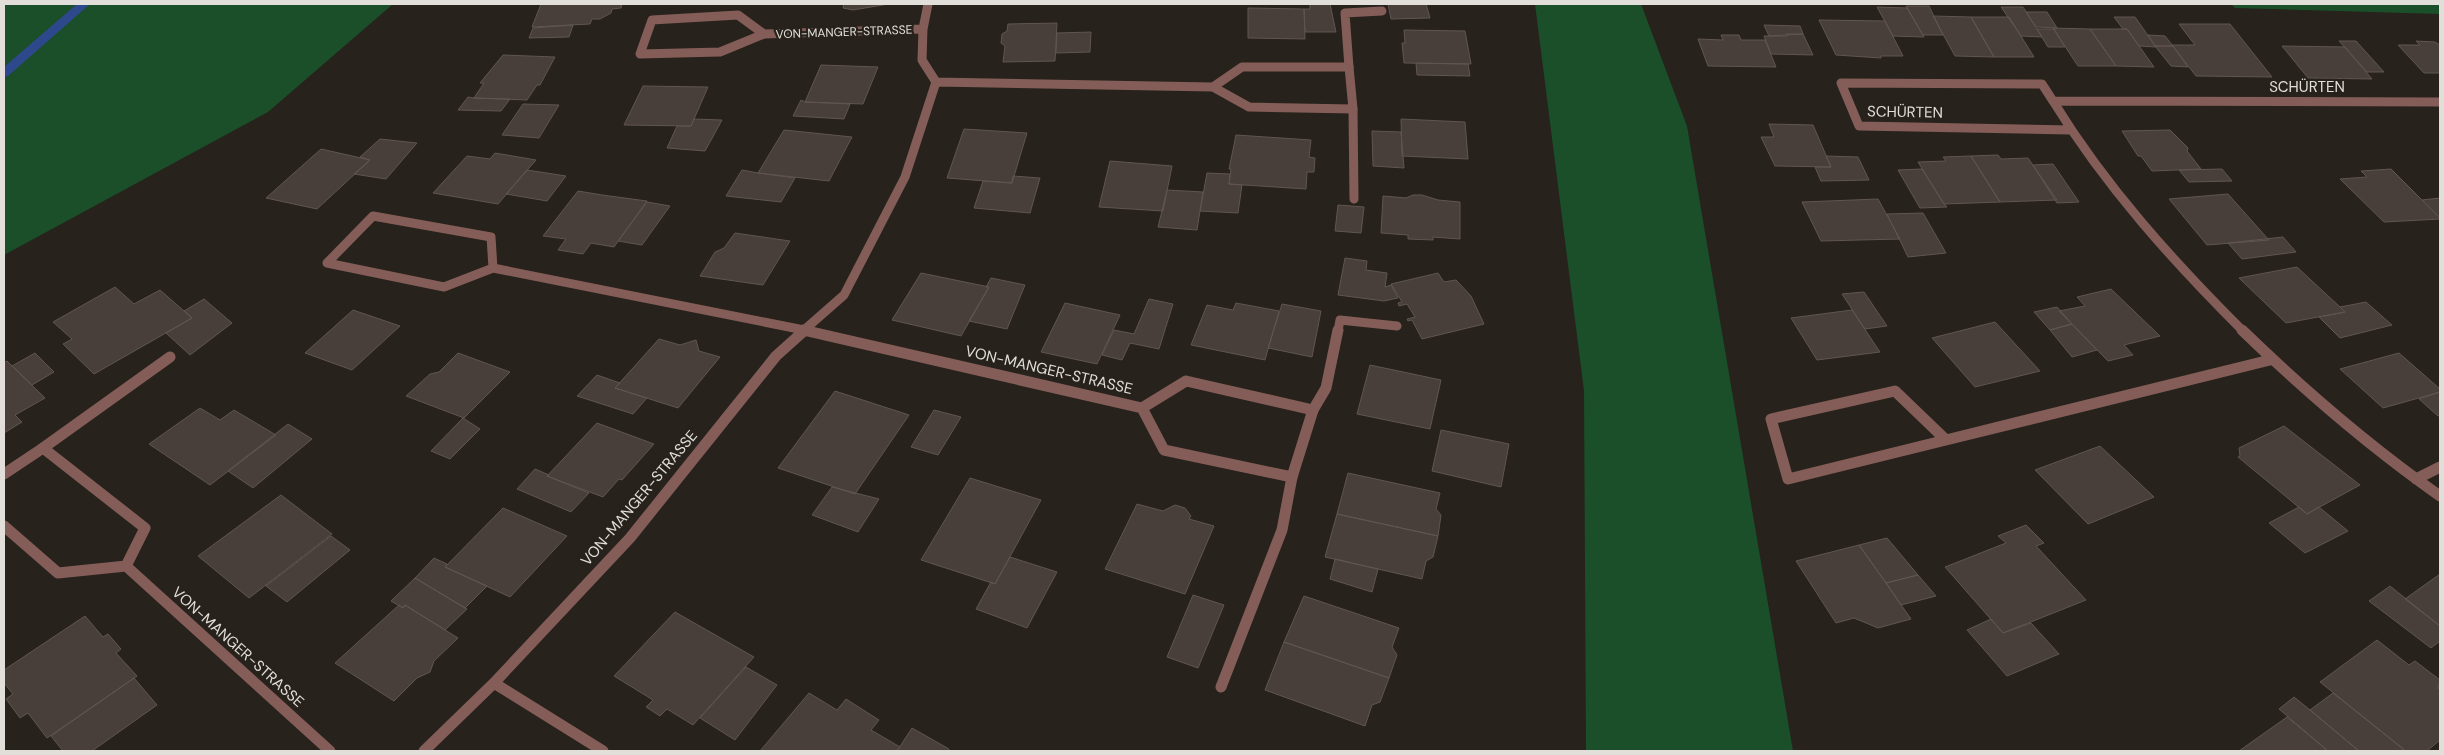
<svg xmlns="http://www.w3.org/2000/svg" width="2444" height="755" viewBox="0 0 2444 755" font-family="'DM Sans',sans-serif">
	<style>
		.green { fill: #1a4f2a }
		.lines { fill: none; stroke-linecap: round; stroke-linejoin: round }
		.stream { fill: #2d498c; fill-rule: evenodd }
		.building { fill: #483e3a; stroke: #605551 }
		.lane-far1 { stroke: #845d58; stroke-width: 9 }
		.lane { stroke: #845d58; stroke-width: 11 }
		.street-far1 { stroke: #845d58; stroke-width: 9 }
		.street { stroke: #845d58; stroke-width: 11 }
		.labels { text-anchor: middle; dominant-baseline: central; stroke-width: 4.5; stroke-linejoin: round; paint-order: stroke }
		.far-street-label { font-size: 12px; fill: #e2dfda; stroke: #27221b }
		.street-label { font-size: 15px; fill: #e2dfda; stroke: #27221b }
	</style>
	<rect width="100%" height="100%" fill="#27221b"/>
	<!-- green -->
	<path class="green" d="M5,4h388l-125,108 -264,143z
		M1535,4h106l46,122 106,625h-207l-2,-360z
		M2231,4h209v10l-205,-6z"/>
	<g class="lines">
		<!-- stream -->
		<path class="stream" d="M77,4h13l-82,72 -4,1v-10z"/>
	</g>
	<!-- building -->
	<path class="building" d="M541,4h81l-1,4 -9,1 -1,4 -11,6h-8l-2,5 -58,3z
		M844,4h45l-36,6 -10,-2z
		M1310,4h20l6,28h-31l-1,-23h6z
		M1388,4h38l4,14 -39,1z
		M1906,6h23l14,29h-20z
		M1877,7l30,1 17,29 -31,-1z
		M2001,7h22l19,30 -21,-1z
		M1248,8l56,1 1,30 -57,-1z
		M2026,12h21l10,16 -21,-1z
		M1933,16l38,1 23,40 -39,-1z
		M1971,17h38l25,40h-40z
		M2114,17h21l21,30 -17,-1 -12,-17h-4z
		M1819,20l66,1 18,35h-22v2l-45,-3z
		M1057,23l-2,38 -52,1 2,-16 -4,-3 1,-9 5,-3 1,-7z
		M2179,24h51l42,53 -76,-1 -24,-31h23z
		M573,25l-4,12 -40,1 4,-10z
		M1764,25l36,1 3,8 -34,2z
		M2053,28l37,1 26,37h-38z
		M2037,29h17l11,18h-17z
		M2090,29h37l27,38 -38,-1z
		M1404,30l61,1 6,33 -67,-1 -2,-20h3z
		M1091,32l-1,20 -34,1 1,-20z
		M1786,34h17l10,21 -42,-1 -7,-18h23z
		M1721,35h18l2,5h24l11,27 -68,-1 -10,-27 25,1z
		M2148,35l17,1 8,10h-18z
		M2339,41h17l28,31h-17z
		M2416,41l19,1 5,3v28h-16l-26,-28h22z
		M2155,46h18l15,21 -17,-1z
		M2282,46l63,1 27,32 -64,-1z
		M503,55l52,2 -15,28h-3l-10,15 -53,-2 10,-15h-4z
		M1416,63l52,1 2,12 -53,-1z
		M821,65l57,2 -15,37 -58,-2z
		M643,86l65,1 -17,39 -67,-1z
		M468,97l6,1 36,1 -9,12 -43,-1z
		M801,100l4,2 45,2 -6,15 -51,-3z
		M523,104l36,1 -20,33 -37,-3z
		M694,119l28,1 -17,31 -38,-3 10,-22h14z
		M1401,119l64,3 3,37 -66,-3z
		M1769,124l44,1 18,42 -56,-1 -14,-29h13z
		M964,129l63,4 -15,50 -65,-5z
		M784,130l68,7 -23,44 -71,-8z
		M2170,130l18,18 -1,3 14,18 -49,2 -11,-15h-3l-16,-25z
		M1372,131l29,1 3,36 -31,-2z
		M1236,135l75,5 -2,17 6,1 -1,14h-7l-1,17 -77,-5 2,-15h-2z
		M380,139l37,4 -31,36 -32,-5 16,-14 -10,-3z
		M321,149l49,11 -53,49 -51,-11z
		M495,153l41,7 -38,44 -65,-11 34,-37 23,3z
		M1998,155l3,4 27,-1 29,42 -57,2 -29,-46z
		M1826,156l32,1 11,23 -48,1 -6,-14h16z
		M1971,156l29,46 -56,2 -26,-42 28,-1 -3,-4z
		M1110,161l62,5 -9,45 -64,-4z
		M2053,164l26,38 -22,1 -24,-38z
		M1922,169l22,35 3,3 -27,1 -22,-38z
		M2222,169l10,12 -43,1 -10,-12z
		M2391,169l49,49v1l-56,3 -44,-43 27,-2 -6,-6z
		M527,170l39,6 -19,25 -41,-7z
		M742,170l16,3 37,5 -14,24 -55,-6z
		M1207,173l23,1 -1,10 13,1 -4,28 -38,-2z
		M1013,176l27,2 -10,35 -56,-5 9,-27 29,2z
		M1167,190l36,2 -6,38 -39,-3z
		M578,191l24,4 45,6 -33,46 -23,-4 -8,11 -25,-4 8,-11 -23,-3z
		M2228,194l40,45 1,1 -62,5 -38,-46z
		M1413,195h9l16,5 22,2v37l-27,-2v3l-25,-1v-4l-27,-2 2,-37 23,2z
		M2440,198v20l-18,-18z
		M1878,199l22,40 -79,2 -19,-39z
		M647,202l23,4 -28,39 -24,-4z
		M1338,205l26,2 -3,26 -26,-2z
		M1923,213l23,40 -38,4 -21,-43z
		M735,233l55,8 -27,44 -63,-9 15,-24 9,-4z
		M2283,237l13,15 -54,7 -14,-16z
		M1345,258l22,3 -1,9 21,3 -2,14 6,-2 7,13 -14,3 -46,-6z
		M2297,267l43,40 5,5 -59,11 -47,-45z
		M921,273l68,14 -28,49 -69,-16z
		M1438,273l6,9 12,-2 15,16 13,28 -62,15 -10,-19 -4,1 -1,-2 8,-2 -8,-13 -8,2 -1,-3 4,-1 -11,-18z
		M991,278l34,7 -18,44 -38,-8 20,-34h-3z
		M115,287l19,17 26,-14 32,28 -98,56 -31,-30 9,-5 -19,-17z
		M2111,289l49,47 -36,9 9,10 -25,6 -49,-50 26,-5 -8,-9z
		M1864,292l23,34 -22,3 -23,-35z
		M204,299l28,24 -42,32 -24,-22 26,-15 -8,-7z
		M1149,299l24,5 -14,45 -29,-6 -8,17 -20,-5 12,-25 20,4z
		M2366,302l26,23 -52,13 -21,-21 26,-5 -5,-5z
		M1065,303l55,12 -23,49 -56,-12z
		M1236,303l43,8 -14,49 -74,-15 16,-40 26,5z
		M1282,304l39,7 -9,46 -44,-9z
		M2057,307l15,17 -22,6 -16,-18z
		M353,310l47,16 -48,44 -47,-17z
		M1852,310l28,42 -63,8 -26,-42z
		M1995,322l45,49 -65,16 -43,-49z
		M2072,324l25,26 -25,7 -22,-27z
		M659,339l21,6 16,-5 3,11 21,6 -42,51 -63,-20z
		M35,353l19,19 -22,13 -20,-19z
		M458,353l52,19 -46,46 -58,-22 24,-22 9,-2z
		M2399,353l41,36v3l-57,16 -43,-39z
		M7,361l38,37 -30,17 7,7 -18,11v-70z
		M1370,365l71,15 -11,49 -73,-15z
		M597,375l23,8 -5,5 32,10 -14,16 -56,-18z
		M835,391l74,24 -54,79 -77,-26z
		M2440,392v23l-2,1 -19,-17z
		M200,408l20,12 14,-10 42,25 -66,50 -61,-41z
		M934,410l27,7 -23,38 -27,-8z
		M463,418l17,11 -30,30 -19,-8z
		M597,423l57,21 -32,36 -3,-1 -16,18 -56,-21z
		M288,424l24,15 -59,49 -25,-17z
		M2284,426l76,59 -53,29 -69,-57 2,-1 -1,-8z
		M1441,430l68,14 -8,43 -69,-16z
		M2100,446l54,51 -66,27 -53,-54z
		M535,469l14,6 -2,1 42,17 -18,19 -54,-23z
		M1348,473l92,20 -4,16 5,6 -3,21 -101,-22z
		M970,478l71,22 -46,84 -74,-24z
		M832,487l47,12 -21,33 -46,-17z
		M281,495l51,39 -83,64 -51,-42z
		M1137,504l26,7 12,-6 10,3 6,8 -2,3 25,7 -29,68 -80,-25z
		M2299,507l8,7 12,-7 29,24 -43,22 -36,-30z
		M503,508l64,28 -57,61 -65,-30z
		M1337,514l101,22 -5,21 -7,4 -4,18 -97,-22z
		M2026,525l18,18 -8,3 50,54 -83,33 -58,-66 61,-24 -8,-7z
		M331,536l19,14 -63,52 -21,-16z
		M1887,538l31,37 -32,8 -27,-38z
		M1859,545l27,38 25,36 -33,9 -24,-10 -18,5 -40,-62z
		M1010,557l47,15 -30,56 -51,-19 15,-27 4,2z
		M434,558l13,6 -2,3 42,19 -22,22 -50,-30z
		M1335,559l43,10 -6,23 -42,-13z
		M2440,574v52l-35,-27z
		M1918,575l18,21 -35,9 -15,-22z
		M415,578l50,30 2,1 -22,21 -40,-25 -2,3 -12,-7z
		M2390,586l50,40v15l-9,7 -62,-47z
		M1193,595l31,10 -26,63 -31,-11z
		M1304,596l95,32 -7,19 5,8 -8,23 -105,-36z
		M399,605l4,3 2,-3 53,33 -24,23 -4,11 -13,6 -23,23 -59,-38z
		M675,612l79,45 -61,68 -26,-16 -7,7 -14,-9 7,-7 -39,-24z
		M85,616l18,21 5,-3 13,15 -5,4 21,23 -90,62 -19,-25 -8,5 -14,-19 7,-5 -9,-11v-13z
		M1991,619l12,14 28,-10 28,31 -52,22 -40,-46z
		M2377,640l32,25 6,-4 25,19 -2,8 2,2v50l-13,11h-21l-86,-69z
		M1284,642l105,36 -9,24 -8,3 -7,21 -100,-36z
		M746,667l31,18 -42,55 -35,-22z
		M134,678l23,27 -65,46h-29l-12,-15z
		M809,693l28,17 9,-11 33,21 -8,10 29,17 -3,4h-137z
		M2333,693l70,56 -2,2h-42l-49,-41z
		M2294,697l16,13 49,41h-31l-49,-42z
		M2287,717l41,34h-89z
		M912,728l37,21 -1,2h-51z"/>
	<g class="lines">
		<!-- lane-far1 -->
		<path class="lane-far1" d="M1349,67l-4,-54 37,-2
			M1353,109l1,90
			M1338,331l2,-11 57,6"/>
		<!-- lane -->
		<path class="lane" d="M1313,410l13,-22 12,-58
			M43,448l127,-91
			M1221,687l61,-157 10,-53"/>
		<!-- street-far1 -->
		<path class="street-far1" d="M738,15l26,19 -44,18 -80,2 12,-34z
			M764,34l159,-5
			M1242,67h107l4,42 -104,-2 -36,-20z
			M936,82l277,5
			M2053,101c53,86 119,159 190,230
			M2070,130l-211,-4 -18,-43 201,1 11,17 387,1
			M373,216l118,21 2,31 -49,19 -117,-24z
			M493,268l316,63
			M803,331l41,-36 61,-118 31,-95 -14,-22 1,-31 5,-25"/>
		<!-- street -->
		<path class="street" d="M803,330l339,78
			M2242,330c62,60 127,116 198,166
			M1186,381l127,29 -21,67 -128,-27 -22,-42z
			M1895,391l51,49 -158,39 -17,-60z
			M1946,440l324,-80
			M4,474l39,-26 102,80 -19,38
			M2416,479l24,-12
			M4,526l54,47 68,-7 204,185
			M494,683l109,68
			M424,751l70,-68 136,-145 146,-182 29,-26"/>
	</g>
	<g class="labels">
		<!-- far-street labels -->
		<g class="far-street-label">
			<text transform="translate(844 32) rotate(-2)">VON-MANGER-STRASSE</text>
		</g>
		<!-- street labels -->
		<g class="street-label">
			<text x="2307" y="87">SCHÜRTEN</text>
			<text transform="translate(1905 112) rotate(1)">SCHÜRTEN</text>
			<text transform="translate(1049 370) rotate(13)">VON-MANGER-STRASSE</text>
			<text transform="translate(639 498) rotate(-50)">VON-MANGER-STRASSE</text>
			<text transform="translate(238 647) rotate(42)">VON-MANGER-STRASSE</text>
		</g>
	</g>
	<!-- border -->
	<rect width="2444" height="755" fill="none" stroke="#e2dfda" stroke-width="10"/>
</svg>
